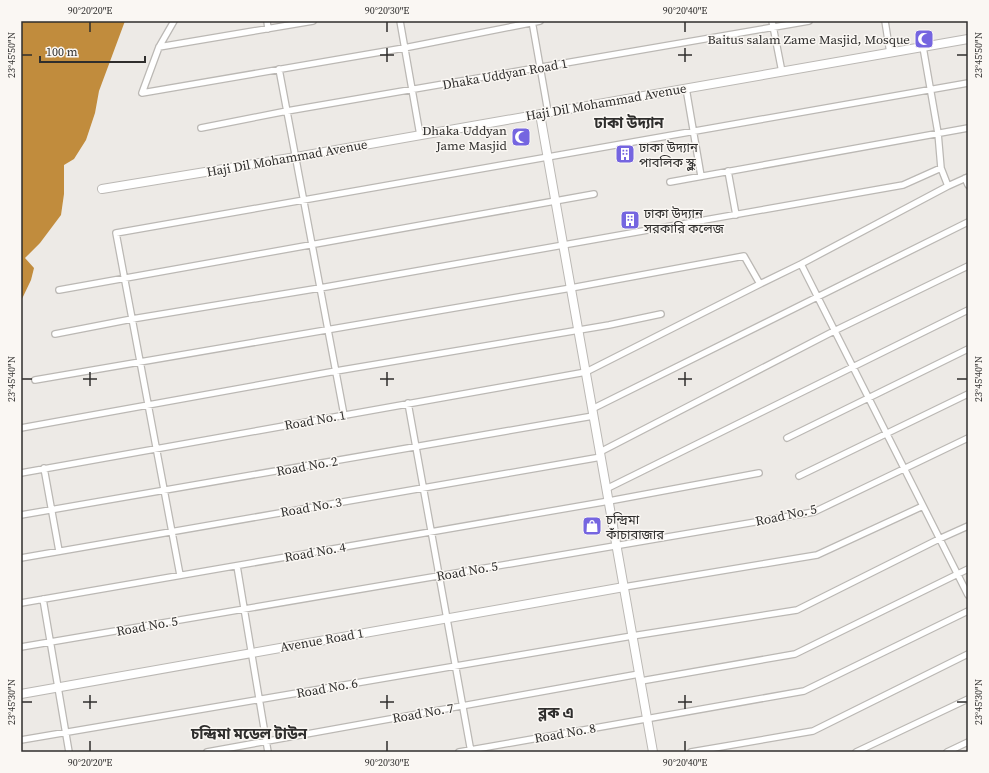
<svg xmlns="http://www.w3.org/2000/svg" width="989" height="773" viewBox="0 0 989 773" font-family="'Source Serif 4','Noto Sans Bengali',serif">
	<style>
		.water { fill: #c18c3d }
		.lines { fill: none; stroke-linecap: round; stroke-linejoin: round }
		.street-casing { stroke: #bbb8b4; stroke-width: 8 }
		.secondary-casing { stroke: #bbb8b4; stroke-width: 10 }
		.street { stroke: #fff; stroke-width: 5.5 }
		.secondary { stroke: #fff; stroke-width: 8 }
		.ticks { fill: none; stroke: #2f2e2d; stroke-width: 1.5 }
		.labels { text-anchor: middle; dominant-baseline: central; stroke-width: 3; stroke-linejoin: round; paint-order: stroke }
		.poi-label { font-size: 13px; fill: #2f2e2d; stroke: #faf7f3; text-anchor: start }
		.street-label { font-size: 13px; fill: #2f2e2d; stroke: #faf7f3 }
		.quarter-label { font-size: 15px; font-weight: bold; fill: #2f2e2d; stroke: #faf7f3 }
		.neatline { fill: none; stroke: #2f2e2d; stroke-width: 1.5 }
		.ticks-label { font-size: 10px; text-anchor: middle; fill: #2f2e2d }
	</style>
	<rect width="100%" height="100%" fill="#edeae6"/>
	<!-- water -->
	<path class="water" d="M21,21h104l-26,70 -4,22 -9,27 -12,19 -10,6v29l-3,21 -21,28 -15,15 9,10 -3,12 -10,21z"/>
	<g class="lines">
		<defs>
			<path id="street" d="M174,21l-15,26 -17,46 262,-45 136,-27
				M267,21l1,8
				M400,21l20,114
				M532,21l16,91
				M772,21l10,51
				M885,21l5,32
				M159,47l154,-26
				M923,47l15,86 3,35 7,18
				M279,69l65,346
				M686,88l15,88
				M201,128l86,-17 522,-90
				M728,171l8,44
				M965,178l3,7
				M670,182l298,-54
				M801,264l167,331
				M59,290l535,-96
				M55,334l77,-15 188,-31 583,-103 38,-17
				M35,380l536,-92 173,-32 16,28
				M408,403l63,349
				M592,409l376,-187
				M21,428l315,-57 273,-46 52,-11
				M787,438l181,-89
				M600,452l234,-121 134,-65
				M44,468l15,83
				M21,473l565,-101 174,-88 41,-20 147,-78 20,-9
				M799,476l169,-82
				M606,489l362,-179
				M21,515l572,-99
				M21,558l580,-101
				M237,566l31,186
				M180,575l-64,-342 852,-150
				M624,587l193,-32 106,-49
				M43,599l26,153
				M21,603l588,-102 150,-28
				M21,647l793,-135 154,-74
				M641,681l154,-27 173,-85
				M21,740l611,-104 165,-26 142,-71 29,-13
				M207,752l432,-78
				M459,752l345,-61 164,-80
				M691,752l122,-21 155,-77
				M856,752l112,-53
				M947,752l21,-10"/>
			<path id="secondary" d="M540,114l113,638
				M102,189l194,-32 672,-118
				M21,694l603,-107"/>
		</defs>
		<!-- street casing -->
		<use href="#street" class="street-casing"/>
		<!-- secondary casing -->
		<use href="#secondary" class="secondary-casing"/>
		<!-- street -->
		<use href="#street" class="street"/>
		<!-- secondary -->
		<use href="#secondary" class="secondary"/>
	</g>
	<!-- ticks -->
	<path class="ticks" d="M90,22v10M387,22v10M685,22v10M387,48v14M685,48v14M22,55h10M380,55h14M678,55h14M957,55h10M90,372v14M387,372v14M685,372v14M22,379h10M83,379h14M380,379h14M678,379h14M957,379h10M90,695v14M387,695v14M685,695v14M22,702h10M83,702h14M380,702h14M678,702h14M957,702h10M90,741v10M387,741v10M685,741v10"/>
	<!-- icons -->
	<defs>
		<symbol id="mosque-square" viewBox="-11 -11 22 22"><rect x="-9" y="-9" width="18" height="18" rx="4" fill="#7565e0" stroke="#faf7f3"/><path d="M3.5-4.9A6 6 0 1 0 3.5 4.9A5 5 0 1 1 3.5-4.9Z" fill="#fff"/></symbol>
		<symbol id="building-square" viewBox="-11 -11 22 22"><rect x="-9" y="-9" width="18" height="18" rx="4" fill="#7565e0" stroke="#faf7f3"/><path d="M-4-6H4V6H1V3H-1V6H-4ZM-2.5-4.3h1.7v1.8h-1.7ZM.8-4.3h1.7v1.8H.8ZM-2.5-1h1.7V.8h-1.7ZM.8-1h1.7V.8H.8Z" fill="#fff"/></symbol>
		<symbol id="shop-square" viewBox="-11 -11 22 22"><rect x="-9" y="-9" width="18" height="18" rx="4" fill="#7565e0" stroke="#faf7f3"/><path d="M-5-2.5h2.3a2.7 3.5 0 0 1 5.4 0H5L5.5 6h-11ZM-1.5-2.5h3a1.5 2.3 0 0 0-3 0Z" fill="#fff"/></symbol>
	</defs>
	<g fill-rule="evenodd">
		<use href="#mosque-square" x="913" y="28" width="22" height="22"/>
		<use href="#mosque-square" x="510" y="126" width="22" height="22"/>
		<use href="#building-square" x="614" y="143" width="22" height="22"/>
		<use href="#building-square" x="619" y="209" width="22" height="22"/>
		<use href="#shop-square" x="581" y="515" width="22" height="22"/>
	</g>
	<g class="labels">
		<!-- poi labels -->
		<g class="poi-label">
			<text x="910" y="39" text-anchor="end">Baitus salam Zame Masjid, Mosque</text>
			<text x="507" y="130" text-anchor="end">Dhaka Uddyan<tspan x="507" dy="15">Jame Masjid</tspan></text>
			<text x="639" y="147">ঢাকা উদ্যান<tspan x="639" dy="15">পাবলিক স্কুল</tspan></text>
			<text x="644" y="213">ঢাকা উদ্যান<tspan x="644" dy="15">সরকারি কলেজ</tspan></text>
			<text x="606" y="519">চন্দ্রিমা<tspan x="606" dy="15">কাঁচাবাজার</tspan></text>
		</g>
		<!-- street labels -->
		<g class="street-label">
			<text transform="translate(505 74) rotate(-10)">Dhaka Uddyan Road 1</text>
			<text transform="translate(606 102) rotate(-10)">Haji Dil Mohammad Avenue</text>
			<text transform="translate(287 158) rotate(-10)">Haji Dil Mohammad Avenue</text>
			<text transform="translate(315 420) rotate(-10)">Road No. 1</text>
			<text transform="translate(307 466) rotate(-10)">Road No. 2</text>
			<text transform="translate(311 507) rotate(-10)">Road No. 3</text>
			<text transform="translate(786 515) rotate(-12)">Road No. 5</text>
			<text transform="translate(315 552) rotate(-10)">Road No. 4</text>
			<text transform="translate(467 571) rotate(-10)">Road No. 5</text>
			<text transform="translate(147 626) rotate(-10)">Road No. 5</text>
			<text transform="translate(322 640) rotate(-10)">Avenue Road 1</text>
			<text transform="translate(327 688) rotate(-10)">Road No. 6</text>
			<text transform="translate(423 713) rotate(-10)">Road No. 7</text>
			<text transform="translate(565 733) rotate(-10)">Road No. 8</text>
		</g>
		<!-- quarter labels -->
		<g class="quarter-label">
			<text x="629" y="122">ঢাকা উদ্যান</text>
			<text x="556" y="712">ব্লক এ</text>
			<text x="249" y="733">চন্দ্রিমা মডেল টাউন</text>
		</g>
	</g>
	<!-- border -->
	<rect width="989" height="773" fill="none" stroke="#faf7f3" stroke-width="44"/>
	<!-- scale -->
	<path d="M40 56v6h105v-6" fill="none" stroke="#2f2e2d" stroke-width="2"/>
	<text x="46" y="56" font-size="12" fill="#2f2e2d" stroke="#faf7f3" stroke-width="3" paint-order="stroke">100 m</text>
	<rect x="22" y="22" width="945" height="729" class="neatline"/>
	<g class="ticks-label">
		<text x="90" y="14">90°20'20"E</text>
		<text x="387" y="14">90°20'30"E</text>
		<text x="685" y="14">90°20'40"E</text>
		<text transform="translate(11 55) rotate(-90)" y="4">23°45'50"N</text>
		<text transform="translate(978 55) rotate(-90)" y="4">23°45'50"N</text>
		<text transform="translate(11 379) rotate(-90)" y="4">23°45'40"N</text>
		<text transform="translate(978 379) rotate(-90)" y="4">23°45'40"N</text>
		<text transform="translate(11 702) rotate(-90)" y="4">23°45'30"N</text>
		<text transform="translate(978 702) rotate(-90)" y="4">23°45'30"N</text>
		<text x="90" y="766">90°20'20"E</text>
		<text x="387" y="766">90°20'30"E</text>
		<text x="685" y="766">90°20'40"E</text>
	</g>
</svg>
